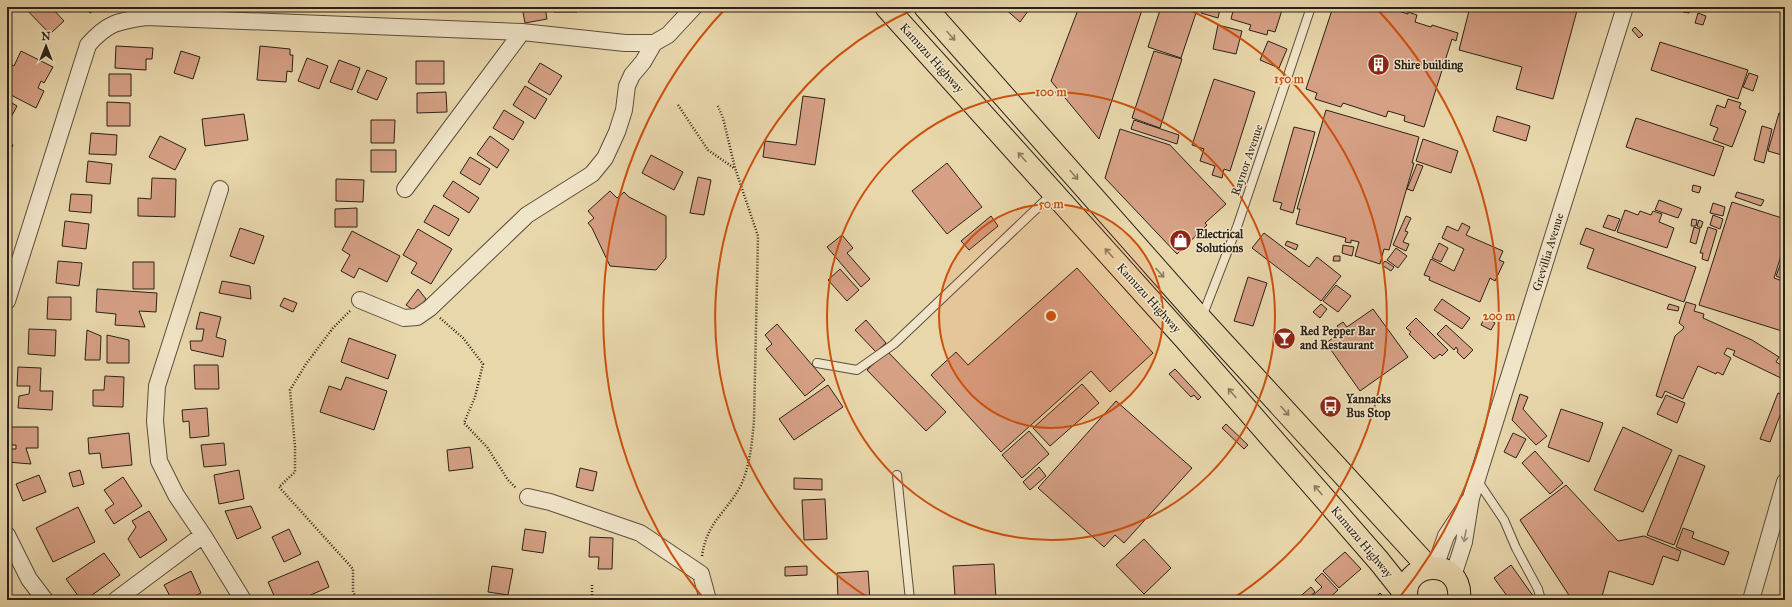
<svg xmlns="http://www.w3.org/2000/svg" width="1792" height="607" viewBox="0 0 1792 607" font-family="'IM FELL Great Primer',serif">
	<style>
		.building { fill: #d6a085; stroke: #2a2118 }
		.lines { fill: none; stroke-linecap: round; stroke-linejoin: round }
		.service-casing { stroke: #5a4e3d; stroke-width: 10 }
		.minor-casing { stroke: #5a4e3d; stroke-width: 18 }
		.trunk-casing { stroke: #2a2118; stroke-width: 24 }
		.path { stroke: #2a2118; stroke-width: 2.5; stroke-dasharray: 1 2; stroke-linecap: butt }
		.service { stroke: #f1e5c9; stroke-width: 8 }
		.minor { stroke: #f1e5c9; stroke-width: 16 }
		.trunk { stroke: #e9d7ac; stroke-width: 22 }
		.oneway { stroke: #8a7c62 }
		.oneway2 { stroke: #978d79 }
		.ring { fill: none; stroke: #cc510e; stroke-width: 2 }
		.labels { text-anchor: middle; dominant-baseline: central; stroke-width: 3; stroke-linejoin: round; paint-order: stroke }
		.street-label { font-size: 12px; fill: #2a2118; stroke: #f1e5c9 }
		.poi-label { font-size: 12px; font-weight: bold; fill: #2a2118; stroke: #f1e5c9; text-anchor: start }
		.centre { fill: #cc510e; stroke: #f1e5c9; stroke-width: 2 }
		.ring-label { font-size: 12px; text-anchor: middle; font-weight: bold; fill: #cc510e; stroke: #f1e5c9; stroke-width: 3; stroke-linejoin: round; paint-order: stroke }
	</style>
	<rect width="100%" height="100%" fill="#e9d7ac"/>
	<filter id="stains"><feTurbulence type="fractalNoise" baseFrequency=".005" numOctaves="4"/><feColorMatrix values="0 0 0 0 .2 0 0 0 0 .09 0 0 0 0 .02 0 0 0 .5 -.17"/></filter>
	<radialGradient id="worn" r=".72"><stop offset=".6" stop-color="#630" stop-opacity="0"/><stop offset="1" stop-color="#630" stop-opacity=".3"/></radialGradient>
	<!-- building -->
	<path class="building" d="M24,7h27l13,14 -14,13z
		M86,7h13l-9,6z
		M522,7h23l2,12 -22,4z
		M554,7h23v5h-23z
		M585,7h26v1l-26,1z
		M1003,7h28l-11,15z
		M1079,7h64l-44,132 -48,-58z
		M1161,7h37l-17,51 -33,-11z
		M1202,7l18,2 -2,9 -17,-5z
		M1234,7h49l-8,25 -7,-2 -1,5 -18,-5 2,-5 -20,-6z
		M1333,7h35l5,2v-2h13l22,7v-2l9,3 -2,7 16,5 1,-2 26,8 -2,8 -4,-2 -28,88 -20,-6 1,-5 -17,-5 -2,6 -43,-14 -2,4 -26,-8 2,-6 -11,-4z
		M1470,7h108l-25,92 -37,-10 6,-22 -63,-17z
		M1684,7h6l-1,6 -6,-1z
		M1698,13l8,3 -3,9 -8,-2z
		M1218,25l24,6 -6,23 -23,-5z
		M1635,27l8,8 -4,3 -7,-8z
		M1268,41l19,8 -8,19 -19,-8z
		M1660,42l88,28 -10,29 -87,-29z
		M116,46l37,2 -1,11h-6v11l-31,-2z
		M260,46l30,3v6h3l-1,17 -5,-1 -1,11 -29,-2z
		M21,51l32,16 -9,16 -3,-2 -3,7 6,3 -8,17 -29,-15v-28l1,-2 6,3z
		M181,51l19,6 -7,22 -19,-6z
		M1154,51l28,8 -22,69 -28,-10z
		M307,58l21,8 -9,23 -21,-8z
		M339,60l21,8 -8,22 -22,-8z
		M416,61h28v23h-28z
		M540,63l22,13 -12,19 -22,-13z
		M367,70l20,8 -10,22 -20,-8z
		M1749,73l9,3 -5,15 -10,-4z
		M109,74h22v22h-22z
		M1214,79l41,13 -25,79 -6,-2 -2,9 -10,-3 3,-9 -15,-5 4,-12 -12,-4z
		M525,86l22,13 -12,20 -22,-14z
		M446,92l1,20 -30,1v-20z
		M803,96l22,3 -10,66 -52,-8 2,-16 31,4z
		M1785,98v13l-4,-1z
		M1728,99l13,4 -2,5 7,3 -14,36 -19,-7 5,-12 -8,-3 7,-20 8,3z
		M7,100l10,6 -10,19z
		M107,102l23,1v23h-23z
		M504,110l20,12 -11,18 -20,-12z
		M1326,110l93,27 -7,26h2l-25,87 -5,-1 -4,15 -25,-8 4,-14 -8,-2v3l-6,-1 1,-4 -50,-14 4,-15h-3z
		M1779,113l6,2v41l-17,-5z
		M244,114l4,26 -43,6 -3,-27z
		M1497,116l33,10 -4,15 -33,-10z
		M1636,118l88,29 -10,29 -88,-29z
		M371,120h24l-1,23h-23z
		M1134,120l45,15 -2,9 -46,-15z
		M1762,126l10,3 -8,34 -10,-3z
		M1294,127l21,5 -22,81 -13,-4 2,-6 -9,-2z
		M1120,129l50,16 56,59 -21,19 2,2 -30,29 -72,-76z
		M91,133l26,2 -1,20 -27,-1z
		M160,136l26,13 -11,21 -26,-13z
		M490,136l19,14 -12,18 -20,-14z
		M1423,139l35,12 -7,22 -35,-12z
		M7,142l6,3 -6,12z
		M371,150h25v22h-25z
		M651,155l32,17 -9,18 -32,-17z
		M470,157l20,12 -10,16 -20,-12z
		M88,161l24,3 -2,20 -24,-2z
		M947,163l35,44 -35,27 -35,-43z
		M1417,164l6,2 -10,25 -6,-2z
		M698,177l13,3 -7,35 -14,-2z
		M152,178l24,1 -1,38 -37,-1v-18l13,1z
		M336,179l28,1 -1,22 -27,-1z
		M453,181l26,17 -10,15 -26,-17z
		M1693,185l8,2 -2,6 -7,-2z
		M610,191l7,7 7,-6 5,5 37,19v42l-10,12 -46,-4 -18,-38 -4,-5 6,-5 -6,-7z
		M1737,192l27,8 -3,6 -26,-9z
		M71,194l21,1 -1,18 -22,-2z
		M1659,200l23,9 -4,9 -23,-8z
		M1732,202l53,17v24l-11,35 11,4v50l-86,-27z
		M1713,203l12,4 -2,9 -13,-3z
		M434,205l25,14 -10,17 -25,-14z
		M357,208v19h-22v-18z
		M1625,210l13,5 2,-4 11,4 2,-4 9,3 -3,8 15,6 -7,20 -50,-16z
		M1608,215l12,4 -5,12 -12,-4z
		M1713,215l10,4 -3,10 -10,-4z
		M991,216l7,10 -29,24 -8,-9z
		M1406,216l5,2 -6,13 3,1 -5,10 6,2 -3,7 -13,-6z
		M1692,219l5,1 -1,6h-5z
		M1699,220l4,2 -2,6 -4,-2z
		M65,221l24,3 -3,25 -24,-3z
		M1462,223l8,4 -4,8 37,16 -4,9 5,2 -9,19 -5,-3 -10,24 -51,-22 1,-3 -6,-2 7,-16 23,12 10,-22 -22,-11 5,-12 11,5z
		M1694,227l6,2 -4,15 -6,-2z
		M1708,227l9,3 -9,31 -6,-2 1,-6h-3z
		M240,228l24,8 -10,28 -24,-8z
		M1586,228l110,39 -12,35 -97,-34 7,-19 -14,-5z
		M418,229l34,20 -21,35 -20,-11 6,-10 -14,-8z
		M352,231l48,25 -13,26 -28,-14 -5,10 -13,-7 9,-16 -8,-5z
		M1264,233l45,34 8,-10 24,19 -20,25 -69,-53z
		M842,235l11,13 -6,5 23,26 -9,8 -34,-40z
		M1287,241l11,4 -2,5 -11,-5z
		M1439,243l9,5 -7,14 -9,-4z
		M1343,245l11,2 -2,9 -10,-3z
		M1396,248l11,8 -9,12 -11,-8z
		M1785,252v28l-9,-4z
		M1334,256h6v5h-7z
		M58,261l24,2 -3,23 -23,-3z
		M1385,261l9,6 -3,4 -9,-6z
		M133,262h21v27h-21z
		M1077,268l76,85 -43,39 -19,-21 -90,81 -70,-77 25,-23 12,13z
		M840,269l19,21 -12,11 -19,-21z
		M1248,277l19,6 -14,43 -19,-5z
		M222,281l28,5 1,13 -32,-6z
		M1336,285l15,11 -13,16 -15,-11z
		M97,289l60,4 -1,19 -17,-1 6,16 -30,-2 1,-11 -20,-2z
		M418,289l8,10 -10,13 -10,-7z
		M48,297h23v23l-24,-1z
		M284,298l13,5 -4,9 -13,-6z
		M1442,299l28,19 -8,11 -28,-19z
		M1686,302l10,3 -2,6 10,3 -1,4 49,22 27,17 -3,5 9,5v13l-52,-25 2,-4 -8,-3 -3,6 7,4 -8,17 -6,-3 -1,2 -18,-8 -15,33 -18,-8 -3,7 -6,-2 19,-60 8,-7 1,-2 -5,-4z
		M1321,304l6,5 -7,9 -7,-6z
		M1669,304l10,3 -1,4 -11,-2z
		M1373,309l35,48 -48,34 -34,-48 15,-11 -4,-6 6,-4 4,5z
		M200,312l21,5 -5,20 10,3 -3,17 -32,-7 -1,-9h12l2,-12h-8z
		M1485,317l10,6 -4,7 -10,-5z
		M1416,318l32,32 -6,6 -2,-2 -6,5 -25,-25 2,-2 -5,-4z
		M866,320l20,23 -10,9 -21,-22z
		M777,324l48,56 -20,16 -39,-47 6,-5 -7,-9z
		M1446,325l27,25 -9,9 -7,-7 1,-2 -2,-3 -2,3 -17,-16z
		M29,329l27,1 -1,26 -27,-2z
		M87,330l14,6 -1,24h-15z
		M107,335l22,5v23h-22z
		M349,338l47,17 -8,24 -47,-17z
		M887,351l59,61 -20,19 -59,-61z
		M194,365h24l1,24h-24z
		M18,367l23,1 -1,23h13l-1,19 -34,-2 1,-12 10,-2 1,-8h-13z
		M1175,369l26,28 -3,3 -4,-5 -3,2 -22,-23z
		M105,376l19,1 -1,30 -30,-1v-16h11z
		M346,377l41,14 -13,39 -54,-18 9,-26 12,4z
		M1082,384l17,19 -49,43 -17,-18z
		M828,385l15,22 -49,33 -15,-21z
		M1778,393l7,2v7l-15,40 -10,-3z
		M1520,394l8,3 -5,12 24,27 -11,9 -24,-25z
		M1666,395l19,8 -8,20 -20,-9z
		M1116,401l76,67 -68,75 -9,-8 -11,12 -66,-59z
		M207,408l2,28 -19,2 -1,-17 -6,1 -1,-12z
		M1561,409l42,14 -14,39 -41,-15z
		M1226,424l22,21 -4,4 -22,-21z
		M7,427h31v21h-12l5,16 -24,-2v-13h9v-4h-9z
		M1623,427l49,23 -29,62 -49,-22z
		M1029,431l20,23 -27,24 -20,-23z
		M129,433l3,32 -30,3 -2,-15 -11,1 -1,-16z
		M1513,433l13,6 -10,19 -12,-6z
		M224,443l2,22 -22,2 -3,-22z
		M470,447l3,21 -24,3 -2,-21z
		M1535,451l28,32 -13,11 -28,-31z
		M1679,455l26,11 -31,79 -27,-10z
		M1039,467l7,9 -16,14 -7,-8z
		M580,468l17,4 -4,19 -17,-4z
		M80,470l4,14 -11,3 -4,-14z
		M239,470l5,29 -25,5 -5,-29z
		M39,475l7,17 -23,9 -7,-17z
		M123,477l19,29 -28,18 -9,-14 9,-6 -10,-14z
		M794,478l28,1v11l-28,-1z
		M1566,485l52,56 26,-5 37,15 -3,10 -15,-5 -10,29 -44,-14 -8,29h-29l-52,-80z
		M825,499l2,40 -23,1 -2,-40z
		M251,506l10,22 -24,11 -12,-28z
		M78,507l17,35 -42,20 -17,-34z
		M149,511l18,29 -27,18 -12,-19 8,-12 -4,-6z
		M1683,528l11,4 -2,6 37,14 -5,13 -48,-18z
		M289,529l12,25 -17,8 -12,-25z
		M525,529l21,3 -3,21 -21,-3z
		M590,537l23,1 -1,31h-14l1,-12h-10z
		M1144,539l27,29 -27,26 -28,-29z
		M1345,552l16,17 -22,19 -16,-17z
		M104,553l16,22 -35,25h-4l-15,-21z
		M318,561l11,26 -30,13h-23l-8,-18z
		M994,564l2,36h-48l-1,-4h8l-2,-30z
		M1511,565l25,35h-26l-16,-22z
		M492,566l21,3 -5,26 -20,-3z
		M807,566v9l-22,1v-9z
		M191,571l10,22 -14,7h-15l-8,-15z
		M868,571l2,29h-23v-3l-9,1 -1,-25z
		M1322,573l16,17 -11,10h-19l14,-13 -7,-7z
		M1311,587l4,5 -9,8h-10z
		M1380,593l7,7h-15z"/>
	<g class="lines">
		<defs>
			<path id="service" d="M1202,317l35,-90 74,-220
				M817,363l40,7 37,-26 159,-151
				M897,475l13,125
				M1477,480l27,40 12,28 22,41 3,11"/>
			<path id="minor" d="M220,189l-63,197 -2,35 4,40 17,34 27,40 40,65
				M405,189l117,-157
				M360,300l44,18 13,-1 13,-9 97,-93 65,-41 13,-16 12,-26 7,-22 3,-24 5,-11 11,-13 11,-19
				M7,301l81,-256c19,-22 30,-24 58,-28l376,15 103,11h29l14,-8 26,-28
				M528,497l22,5 90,31 61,41 7,26
				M7,535l22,44 16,21
				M1435,567l11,-31 23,-35
				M1453,576l11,-34 7,-44 154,-491
				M116,600l87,-65
				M1751,600l34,-118"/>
			<path id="trunk" d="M886,7l300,333 193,221 27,34
				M925,7l276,312 228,249
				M1407,600c-9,-39 57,-46 52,0"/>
		</defs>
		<!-- service casing -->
		<use href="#service" class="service-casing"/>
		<!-- minor casing -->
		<use href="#minor" class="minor-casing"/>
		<!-- trunk casing -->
		<use href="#trunk" class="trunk-casing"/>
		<!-- path -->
		<path class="path" d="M678,105l30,45 26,18
			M350,311l-17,17 -27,36 -16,26 5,57v25l-16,15 74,82v23l4,8
			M440,318l23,20 20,26 -8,33 -11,26 23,24 21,33 8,8
			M702,556c5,-34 23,-42 38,-69 10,-20 12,-44 14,-67l4,-184 -23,-68 -12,-50 -6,-14
			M592,585v15
			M489,599v1"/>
		<!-- service -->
		<use href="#service" class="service"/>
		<!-- minor -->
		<use href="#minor" class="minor"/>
		<!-- trunk -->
		<use href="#trunk" class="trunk"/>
	</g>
	<!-- one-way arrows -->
	<defs><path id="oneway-shaft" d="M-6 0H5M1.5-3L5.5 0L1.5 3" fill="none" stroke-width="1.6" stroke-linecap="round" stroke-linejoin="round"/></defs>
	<g class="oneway">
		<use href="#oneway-shaft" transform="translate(951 36) rotate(48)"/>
		<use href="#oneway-shaft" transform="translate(1022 157) rotate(-132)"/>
		<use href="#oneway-shaft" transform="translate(1074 175) rotate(48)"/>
		<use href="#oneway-shaft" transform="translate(1109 253) rotate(-132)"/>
		<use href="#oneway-shaft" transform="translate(1160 273) rotate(48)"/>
		<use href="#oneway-shaft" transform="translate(1232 393) rotate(-131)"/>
		<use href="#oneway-shaft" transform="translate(1285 411) rotate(48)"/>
		<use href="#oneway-shaft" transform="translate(1318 490) rotate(-131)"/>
	</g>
	<use class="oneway2" href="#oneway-shaft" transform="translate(1465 536) rotate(100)"/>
	<!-- distance rings -->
	<circle cx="1051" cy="316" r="112" fill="#cc510e" fill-opacity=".12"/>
	<g class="ring">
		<circle cx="1051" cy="316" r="112"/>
		<circle cx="1051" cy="316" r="224"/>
		<path d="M870 599A336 336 0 0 1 917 8M1185 8A336 336 0 0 1 1232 599"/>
		<path d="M703 598A448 448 0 0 1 726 8M1376 8A448 448 0 0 1 1399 598"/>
	</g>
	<!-- icons -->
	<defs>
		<symbol id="building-disc" viewBox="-11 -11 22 22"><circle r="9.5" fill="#8f2418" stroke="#f1e5c9"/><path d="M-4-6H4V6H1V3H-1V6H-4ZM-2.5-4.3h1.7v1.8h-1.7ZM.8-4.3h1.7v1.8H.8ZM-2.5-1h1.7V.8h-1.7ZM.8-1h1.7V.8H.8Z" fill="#fff"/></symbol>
		<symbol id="shop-disc" viewBox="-11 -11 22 22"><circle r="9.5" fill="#8f2418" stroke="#f1e5c9"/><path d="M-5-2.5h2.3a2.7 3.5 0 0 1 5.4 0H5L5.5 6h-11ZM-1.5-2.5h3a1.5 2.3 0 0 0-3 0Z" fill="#fff"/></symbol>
		<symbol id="bar-disc" viewBox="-11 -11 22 22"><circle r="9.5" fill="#8f2418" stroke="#f1e5c9"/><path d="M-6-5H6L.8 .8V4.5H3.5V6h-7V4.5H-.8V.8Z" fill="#fff"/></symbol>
		<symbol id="bus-disc" viewBox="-11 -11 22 22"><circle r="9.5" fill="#8f2418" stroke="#f1e5c9"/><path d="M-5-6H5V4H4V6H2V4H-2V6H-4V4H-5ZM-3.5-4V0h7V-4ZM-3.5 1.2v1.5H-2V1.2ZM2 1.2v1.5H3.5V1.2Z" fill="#fff"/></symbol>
	</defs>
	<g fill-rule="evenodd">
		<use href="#building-disc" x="1366" y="52" width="25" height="25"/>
		<use href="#shop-disc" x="1168" y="228" width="25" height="25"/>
		<use href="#bar-disc" x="1272" y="326" width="25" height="25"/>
		<use href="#bus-disc" x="1318" y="394" width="25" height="25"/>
	</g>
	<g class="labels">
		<!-- street labels -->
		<g class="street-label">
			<text transform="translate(932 58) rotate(48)">Kamuzu Highway</text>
			<text transform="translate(1247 160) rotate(-71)">Raynor Avenue</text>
			<text transform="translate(1548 252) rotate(-73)">Grevillia Avenue</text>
			<text transform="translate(1149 298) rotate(48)">Kamuzu Highway</text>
			<text transform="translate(1362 542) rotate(50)">Kamuzu Highway</text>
		</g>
		<!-- poi labels -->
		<g class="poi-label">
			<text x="1394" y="65">Shire building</text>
			<text x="1196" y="234">Electrical<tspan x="1196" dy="14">Solutions</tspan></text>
			<text x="1300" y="331">Red Pepper Bar<tspan x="1300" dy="14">and Restaurant</tspan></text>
			<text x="1346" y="399">Yannacks<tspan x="1346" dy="14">Bus Stop</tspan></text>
		</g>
	</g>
	<circle cx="1051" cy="316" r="6" class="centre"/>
	<g class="ring-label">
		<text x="1289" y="83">150 m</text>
		<text x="1051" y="96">100 m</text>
		<text x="1051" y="208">50 m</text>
		<text x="1499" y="320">200 m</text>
	</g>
	<!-- margin -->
	<rect width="1792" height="607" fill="none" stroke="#e9d7ac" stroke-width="24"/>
	<rect x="8" y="8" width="1776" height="591" fill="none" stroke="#2a2118" stroke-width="2"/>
	<rect x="12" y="12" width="1768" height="583" fill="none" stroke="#2a2118"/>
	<!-- north arrow -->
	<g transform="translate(46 46)" stroke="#f1e5c9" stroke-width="3" paint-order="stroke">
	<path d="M0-3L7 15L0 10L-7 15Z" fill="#2a2118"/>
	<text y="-6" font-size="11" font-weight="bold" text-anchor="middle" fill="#2a2118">N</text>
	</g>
	<rect width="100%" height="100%" filter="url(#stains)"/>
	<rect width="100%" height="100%" fill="url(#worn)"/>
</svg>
